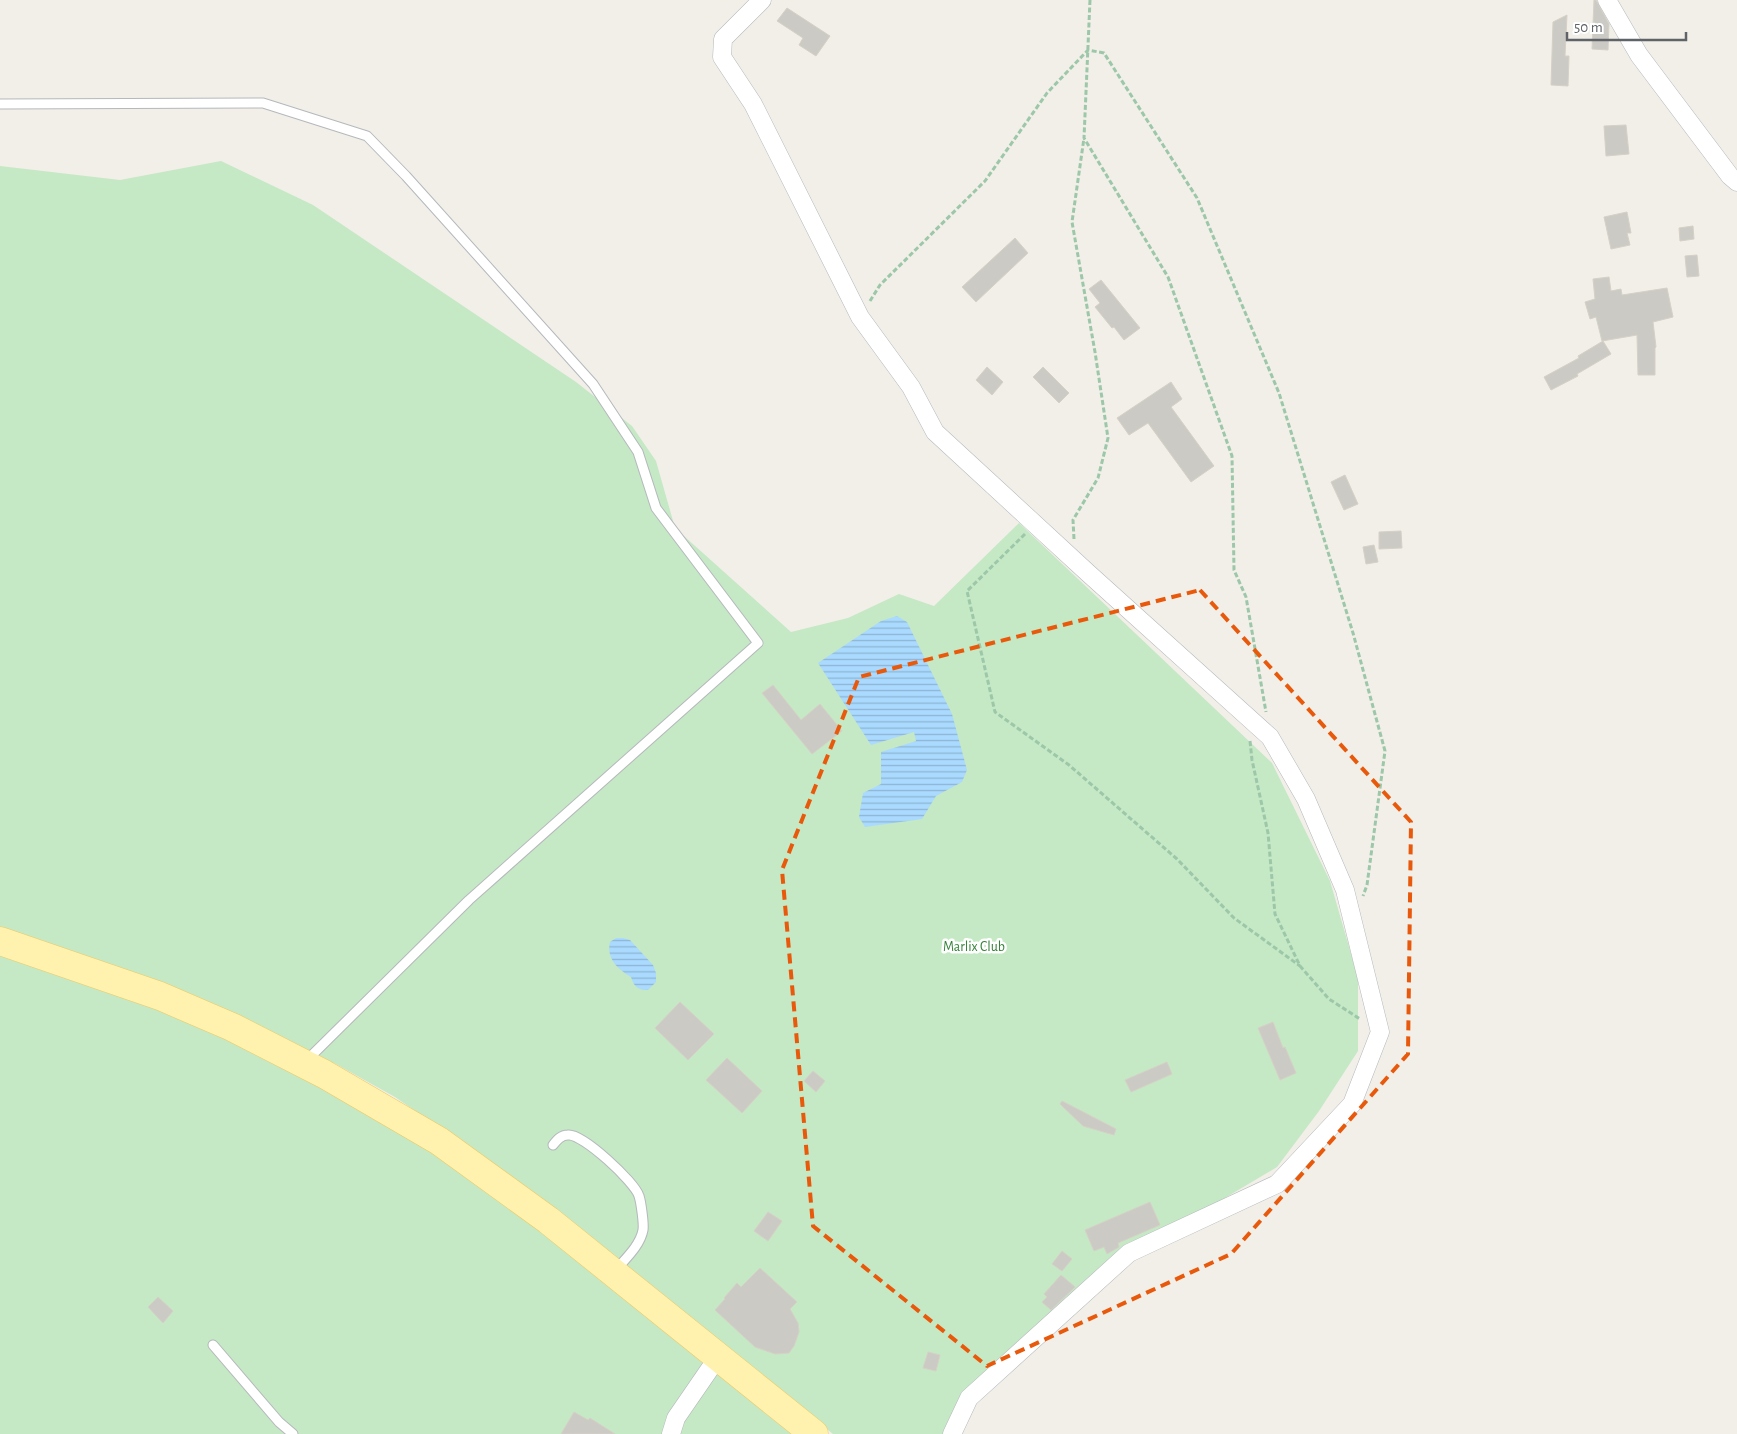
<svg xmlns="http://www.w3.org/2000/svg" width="1737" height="1434" viewBox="0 0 1737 1434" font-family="'Alegreya Sans',sans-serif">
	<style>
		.green { fill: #c5e8c5 }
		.water { fill: url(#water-rules) }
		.building { fill: #cccac5; stroke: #d6d1c6 }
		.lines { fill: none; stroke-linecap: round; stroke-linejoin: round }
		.service-casing { stroke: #b5b8bc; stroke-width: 11 }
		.minor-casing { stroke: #b5b8bc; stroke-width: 19 }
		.primary-casing { stroke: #f2c960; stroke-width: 29 }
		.path { stroke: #9cc7a9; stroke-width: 3; stroke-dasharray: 5 2.5; stroke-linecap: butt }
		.service { stroke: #fff; stroke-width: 9 }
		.minor { stroke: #fff; stroke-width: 18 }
		.primary { stroke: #fff2af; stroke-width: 28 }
		.marked { fill: none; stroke: #e8590c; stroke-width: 4; stroke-dasharray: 10 6; stroke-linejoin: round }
		.labels { text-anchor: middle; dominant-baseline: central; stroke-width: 5; stroke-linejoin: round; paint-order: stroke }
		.park-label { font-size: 14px; fill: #348238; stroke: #fff }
	</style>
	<defs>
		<pattern id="water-rules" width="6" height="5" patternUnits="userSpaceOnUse" patternTransform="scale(1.25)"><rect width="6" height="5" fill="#aadaff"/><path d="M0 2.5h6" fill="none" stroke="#8eb4d2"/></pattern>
	</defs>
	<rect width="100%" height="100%" fill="#f1efe8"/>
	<!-- green -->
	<path class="green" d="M221,161l92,44 263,177 56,44 24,35 19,67 116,104 57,-14 51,-24 35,12 85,-83 253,240 58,118 28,97v73l-39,60 -42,56 -59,35 -89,44 -184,188h-112l-271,-220 -65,-47 -102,-70 -61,-34 -10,11 161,100 329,260h-814v-1268l120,14z"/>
	<!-- water -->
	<path class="water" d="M897,616l10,6 45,92 15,56 -5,12 -26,14 -14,23 -57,8 -6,-10 4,-24 18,-9v-32l35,-11 -2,-9 -43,13 -53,-82 63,-42z
		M616,938h7l7,2 23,25 3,8v9l-8,8c-10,0 -14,-3 -17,-13 -13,-8 -25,-18 -21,-35z"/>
	<!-- building -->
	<path class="building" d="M1594,0h2l13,24 -1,26 -16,-1z
		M787,8l43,28 -14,20 -17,-11 4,-7 -26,-17z
		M1567,15l-2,41h4l-1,30 -17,-1 2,-63z
		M1626,125l3,29 -23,2 -2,-30z
		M1627,212l4,21h-4l3,12 -19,4 -7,-32z
		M1693,226l1,13 -14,2 -1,-13z
		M1015,238l13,15 -52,49 -14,-15z
		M1697,255l2,21 -12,1 -2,-21z
		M1609,277l2,14 10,-2 1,6 45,-7 6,29 -20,5 3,25 -1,1v27h-17l-1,-40 -35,6 -6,-24 -6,2 -5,-17 10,-3 -2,-20z
		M1101,280l39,48 -16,12 -10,-13 -2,1 -17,-21 5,-4 -11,-14z
		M1603,341l8,13 -34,20 1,2 -27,14 -7,-13 35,-19 -1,-2z
		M987,367l16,15 -11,13 -16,-15z
		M1043,367l26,26 -10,10 -26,-26z
		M1171,382l11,17 -11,8 43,59 -23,16 -43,-59 -19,12 -12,-17z
		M1345,475l13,29 -14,6 -13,-28z
		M1401,531l1,17 -23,1v-17z
		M1374,545l4,17 -12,2 -3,-17z
		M773,685l28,35 19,-16 22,27 -30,23 -50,-61z
		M680,1002l34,32 -26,26 -33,-32z
		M1273,1022l10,26 2,-1 11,26 -16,7 -22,-52z
		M727,1058l35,33 -20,22 -36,-33z
		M1167,1062l5,12 -41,18 -6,-12z
		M813,1071l12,10 -9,11 -12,-11z
		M1062,1101l54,28 -2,6 -31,-9 -23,-22z
		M1150,1202l10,23 -42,18 1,4 -12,7 -3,-7 -10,4 -9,-21z
		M768,1212l14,9 -14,20 -14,-10z
		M1062,1251l10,8 -10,12 -10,-7z
		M760,1268l37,34 -7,7 8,14 1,9 -5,14 -5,7 -14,1 -20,-7 -40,-37 10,-11 -1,-1 13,-15 4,4z
		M1061,1275l14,12 -24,23 -9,-8 5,-5 -3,-3z
		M158,1297l15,14 -10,12 -15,-16z
		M928,1352l12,3 -4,16 -13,-3z
		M574,1412l14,8 2,-2 25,16h-54z"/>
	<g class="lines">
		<defs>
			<path id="service" d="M0,104l263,-1 104,33 39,40 187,208 45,68 18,56 102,135 -289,257 -164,162
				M553,1145c4,-5 8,-10 15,-10 14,-2 67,47 71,61 2,6 5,28 4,34 -3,16 -18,29 -28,41
				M213,1345l66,77 14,12"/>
			<path id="minor" d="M762,0l-39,39 -1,18 31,47 107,213 51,70 24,45 153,141 182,164 36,62 39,91 35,142 -28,72 -75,80 -148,69 -160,145 -17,36
				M1607,0l32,55 91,121 7,6
				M671,1434l5,-16 42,-61"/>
			<path id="primary" d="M0,941l160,55 72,31 92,47 115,67 109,79 266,214"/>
		</defs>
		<!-- service casing -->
		<use href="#service" class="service-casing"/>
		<!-- minor casing -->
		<use href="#minor" class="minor-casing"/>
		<!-- primary casing -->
		<use href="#primary" class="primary-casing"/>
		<!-- path -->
		<path class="path" d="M1090,0l-6,138 84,139 64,179 2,114 12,27 20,115
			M870,301l10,-16 105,-104 62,-88 41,-43 16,3 93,145 82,195 74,240 32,118 -18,134 -4,11
			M1025,534l-58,57 28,121 74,53 108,94 57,59 66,48
			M1074,539l-1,-19 25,-42 10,-40 -13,-86 -23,-130 12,-84
			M1250,741l2,19 16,73 7,81 25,52 29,33 31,20"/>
		<!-- service -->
		<use href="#service" class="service"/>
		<!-- minor -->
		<use href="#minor" class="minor"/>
		<!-- primary -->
		<use href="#primary" class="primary"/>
	</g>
	<!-- marked area -->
	<path class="marked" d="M1200,590l211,232 -3,232 -177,200 -244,112 -174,-140 -31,-356 77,-193z"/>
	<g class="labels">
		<!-- park labels -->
		<g class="park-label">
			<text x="974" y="947">Marlix Club</text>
		</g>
	</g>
	<!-- scale -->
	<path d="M1567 32v8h119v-8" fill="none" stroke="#5f6368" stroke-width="2.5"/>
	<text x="1574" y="32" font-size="15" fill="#5f6368" stroke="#ffffff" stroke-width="4" paint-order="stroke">50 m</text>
</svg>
